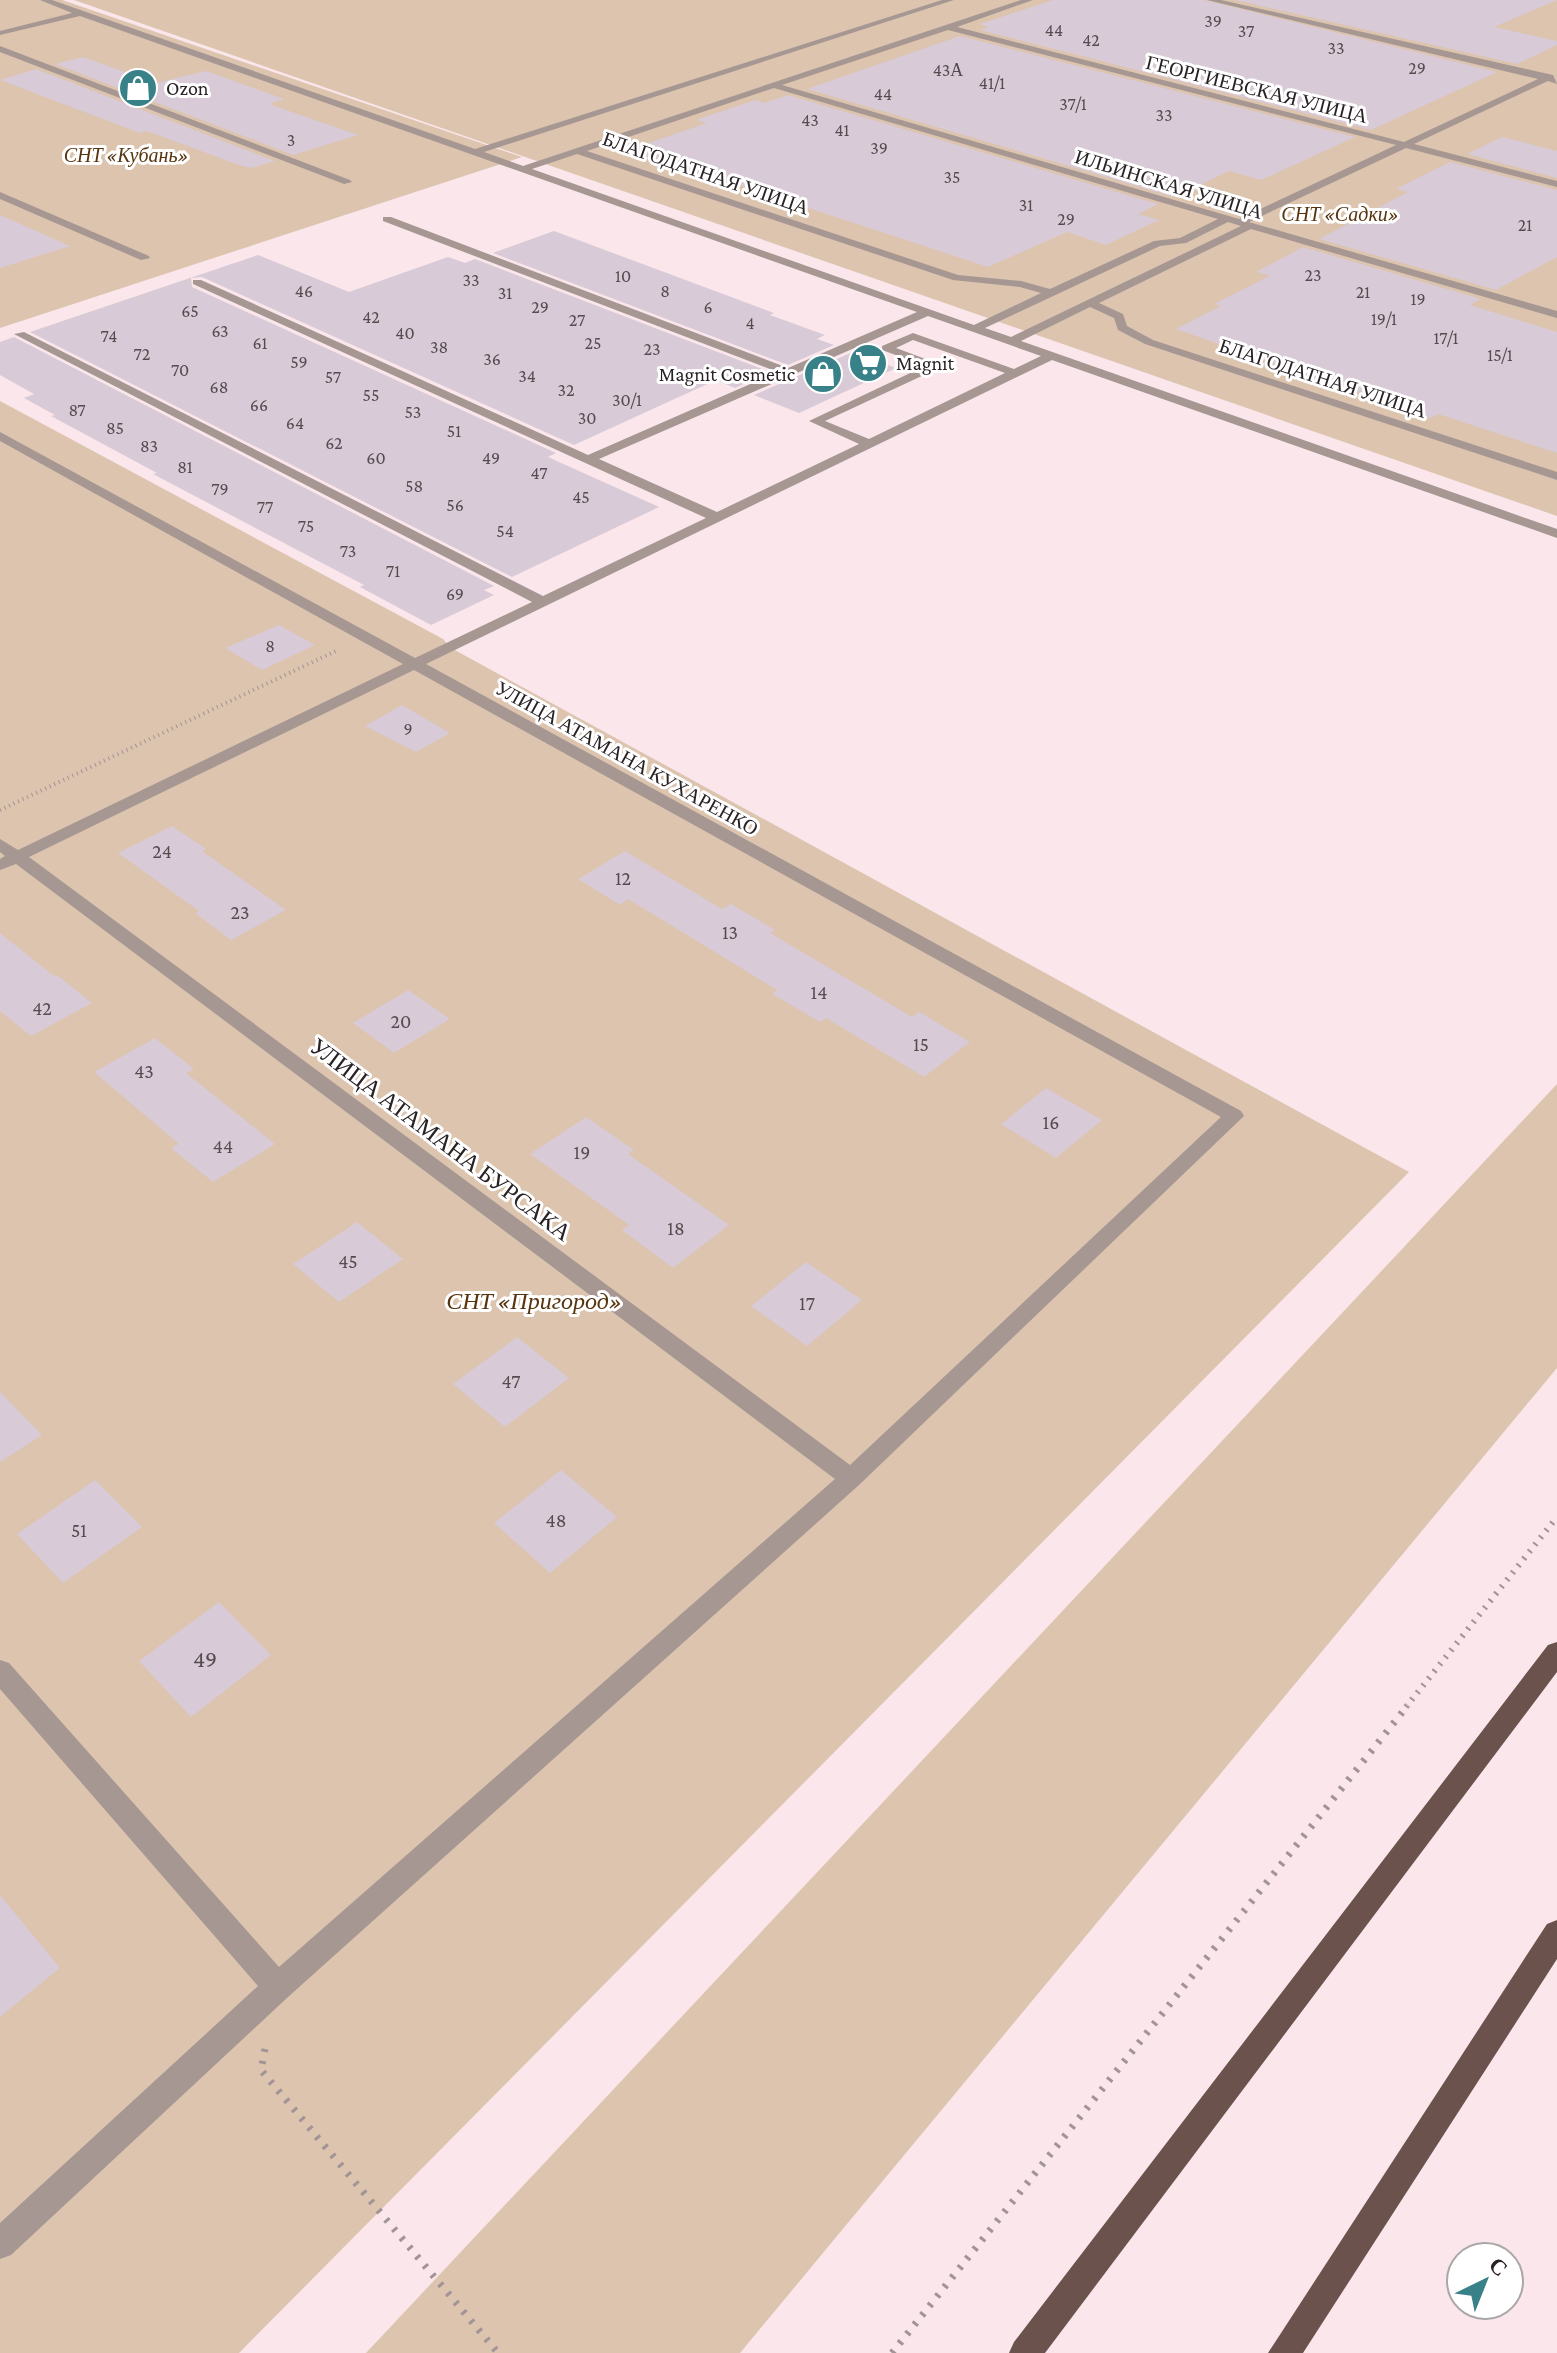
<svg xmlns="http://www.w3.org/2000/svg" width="1557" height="2353" viewBox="0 0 1557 2353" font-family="'Crimson Pro',serif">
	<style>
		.green { fill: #dcc4ae }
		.building { fill: #d8cad6 }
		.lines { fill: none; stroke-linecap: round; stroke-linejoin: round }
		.path-far2 { stroke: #a19396; stroke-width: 4; stroke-dasharray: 1 4; stroke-linecap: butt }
		.path-far1 { stroke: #a19396; stroke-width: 6; stroke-dasharray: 2 7; stroke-linecap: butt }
		.path { stroke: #a19396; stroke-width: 7; stroke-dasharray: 3 9; stroke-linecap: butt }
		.minor { fill: #a69793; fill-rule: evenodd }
		.major { fill: #6b524c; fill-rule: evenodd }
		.labels { text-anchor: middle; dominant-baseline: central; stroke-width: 6; stroke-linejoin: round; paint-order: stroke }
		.far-number-label { font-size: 18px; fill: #554c50 }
		.far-poi-label { font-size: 20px; fill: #292224; stroke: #fff; text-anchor: start }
		.far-street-label { font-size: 20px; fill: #292224; stroke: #fff }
		.far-park-label { font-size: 20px; font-style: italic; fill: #57340e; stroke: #fff }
		.number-label { font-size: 20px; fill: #554c50 }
		.street-label { font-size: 24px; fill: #292224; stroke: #fff }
		.park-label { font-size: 24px; font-style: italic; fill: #57340e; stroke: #fff }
		.near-number-label { font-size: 24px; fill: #554c50 }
	</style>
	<rect width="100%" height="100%" fill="#fae6eb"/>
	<!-- green -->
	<path class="green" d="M0,0h62l460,157 -522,171z
		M74,0h1483v516z
		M0,401l443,238 8,9 958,524 -1170,1181h-239z
		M1557,1084v284l-817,985h-374z"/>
	<!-- building -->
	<path class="building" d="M1053,0h151l293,72 -126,58 -391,-100 9,-3 -9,-3z
		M1235,0h322l-63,27 63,14v4l-40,19z
		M960,36l395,101 -94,43 -32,-9 -55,26 -367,-108z
		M83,57l73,26 50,-12 78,28 -15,5 89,31 -65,20 -238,-91z
		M36,69l239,92 -24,7 -15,-4 -89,-33 -7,2 -140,-53z
		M788,95l370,109 -20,10 21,6 -53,25 -39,-13 -79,35 -259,-85 -5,2 -99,-33 82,-28 -11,-3 59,-20 9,3z
		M1502,137l55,14v27l-90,-24z
		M1450,162l107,28v67l-61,33 -177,-51 89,-47 -12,-3z
		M0,215l70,31 -70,22z
		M554,231l220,82 -4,2 55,20 -8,4 17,6 -46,20 -295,-112z
		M1303,247l178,52 -11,6 87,27v121l-119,-39 -7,4 -255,-89 45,-23 -7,-2 56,-28 -14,-4z
		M258,255l91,37 99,-35 17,6 10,-4 295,113 -35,16 -19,-8 -142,65 -372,-168 -11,1 1,9 364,166 -8,4 111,50 -147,70 -482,-245z
		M14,337l480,249 -10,4 10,5 -63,30 -71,-38 4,-2 -211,-111 4,-1 -106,-57 4,-1 -31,-17 10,-4 -34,-19v-33z
		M853,352l43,16 -97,45 -45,-18z
		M279,625l36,20 -53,25 -37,-22z
		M402,705l48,28 -34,19 -51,-26z
		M172,826l34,23 -4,2 84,59 -55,30 -36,-27 4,-2 -81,-58z
		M625,851l97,58 9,-5 44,26 -5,3 142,84 7,-5 51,30 -46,35 -98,-59 -6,4 -48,-28 5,-4 -149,-91 -8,6 -42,-26z
		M0,933l54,43 3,-1 35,28 -61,33 -31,-25z
		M408,990l42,29 -56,34 -41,-30z
		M155,1038l39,31 -8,4 89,71 -62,38 -42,-34 8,-4 -85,-72z
		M1046,1088l56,32 -46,38 -55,-34z
		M586,1117l48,33 -6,4 101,71 -56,43 -51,-38 7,-5 -99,-71z
		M357,1222l46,37 -64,43 -46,-38z
		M806,1262l56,38 -55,46 -56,-40z
		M517,1337l52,41 -64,49 -52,-43z
		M0,1392l42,43 -42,27z
		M561,1470l56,47 -67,56 -56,-50z
		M95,1480l47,47 -79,56 -46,-49z
		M219,1602l52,53 -80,62 -52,-56z
		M0,1895l60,73 -60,49z"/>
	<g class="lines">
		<!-- path-far2 -->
		<path class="path-far2" d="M0,810l338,-160"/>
		<!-- path-far1 -->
		<path class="path-far1" d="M1406,1707l151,-190"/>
		<!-- path -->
		<path class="path" d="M265,2049l-4,21 237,283
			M892,2353l516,-648"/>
		<!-- minor -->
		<path class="minor" d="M40,0h12l423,149 467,-149h12l-470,152 39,14 498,-166h12l-76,27 447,115 134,-63 -331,-79h14l332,75 4,9 -9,-3 -134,63 143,37v6l-151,-39 -157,74 308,89v7l-306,-89 -152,74 24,11 4,12 26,14 404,132v8l-412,-136 -27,-14 -4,-12 -24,-11 -69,34 536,188v9l-505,-178 -626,304 815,447 3,5 -385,369 -571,512 -277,258 -11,4v-36l258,-237 -258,-297v-29l9,3 270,304 556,-488 -819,-615 -16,6v-11l5,-3 -5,-4v-13l18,11 385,-186 -403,-223v-9l415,226 117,-56 -518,-268 10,-2 519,264 163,-78 -513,-234v-4h8l387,175 190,-83 -395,-151v-4h8l397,151 129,-56 -837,-296 -80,19v-4l72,-18zM948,30l448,115 -157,74 -457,-134zM774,88l444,131 -38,19 -26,3 -104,48 -29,-8 -63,-6 -371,-124zM577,154l376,126 67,7 21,6 -67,32 -442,-156zM1228,222l13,4 -230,111 -26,-9 175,-82 26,-3zM928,316l113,40 -27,13 -101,-36 -31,13v4l43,16 -116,55 50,23 -142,68 -118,-53zM913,340l92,33 -136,66 -44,-18 114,-53v-4l-43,-16zM414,670l807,447 -371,348 -821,-608z
			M0,46l350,134 2,2 -8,2 -344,-132z
			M0,192l149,64 1,2 -9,2 -141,-61z"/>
		<!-- major -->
		<path class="major" d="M1557,1642v30l-512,681h-36l5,-11 534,-697z
			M1557,1920v39l-254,394h-35l279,-429z"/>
	</g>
	<!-- icons -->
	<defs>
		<symbol id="shop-disc" viewBox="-11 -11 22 22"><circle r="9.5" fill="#398189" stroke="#fff"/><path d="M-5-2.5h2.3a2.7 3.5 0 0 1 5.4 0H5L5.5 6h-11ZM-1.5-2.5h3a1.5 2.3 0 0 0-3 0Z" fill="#fff"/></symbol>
		<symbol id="supermarket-disc" viewBox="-11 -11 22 22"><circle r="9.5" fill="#398189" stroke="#fff"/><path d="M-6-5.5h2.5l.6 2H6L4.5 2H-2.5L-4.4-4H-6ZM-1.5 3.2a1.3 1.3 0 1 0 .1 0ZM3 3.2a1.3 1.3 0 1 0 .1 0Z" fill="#fff"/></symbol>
	</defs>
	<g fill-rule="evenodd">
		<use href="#shop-disc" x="116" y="66" width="44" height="44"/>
		<use href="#supermarket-disc" x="846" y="341" width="44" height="44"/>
		<use href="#shop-disc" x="801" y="352" width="44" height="44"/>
	</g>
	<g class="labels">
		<!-- far-number labels -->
		<g class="far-number-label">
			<text x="1213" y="21">39</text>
			<text x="1054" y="30">44</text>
			<text x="1246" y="31">37</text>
			<text x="1091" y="40">42</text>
			<text x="1336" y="48">33</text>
			<text x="1417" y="68">29</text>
			<text x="948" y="70">43А</text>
			<text x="992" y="83">41/1</text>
			<text x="883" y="94">44</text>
			<text x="1073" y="104">37/1</text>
			<text x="1164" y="115">33</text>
			<text x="810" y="120">43</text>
			<text x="842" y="130">41</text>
			<text x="291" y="140">3</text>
			<text x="879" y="148">39</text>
			<text x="952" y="177">35</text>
			<text x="1026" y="205">31</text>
			<text x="1066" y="219">29</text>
			<text x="1525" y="225">21</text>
			<text x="1313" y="275">23</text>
			<text x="623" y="276">10</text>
			<text x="471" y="280">33</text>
			<text x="304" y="291">46</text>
			<text x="665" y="291">8</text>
			<text x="1363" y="292">21</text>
			<text x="505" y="293">31</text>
			<text x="1418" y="299">19</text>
			<text x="540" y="307">29</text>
			<text x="708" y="307">6</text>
			<text x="190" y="311">65</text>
			<text x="371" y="317">42</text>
			<text x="1384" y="319">19/1</text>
			<text x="577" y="320">27</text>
			<text x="750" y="323">4</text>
			<text x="220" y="331">63</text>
			<text x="405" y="333">40</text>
			<text x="109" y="336">74</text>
			<text x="1446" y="338">17/1</text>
			<text x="260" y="343">61</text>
			<text x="593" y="343">25</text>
			<text x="439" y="347">38</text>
			<text x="652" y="349">23</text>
			<text x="142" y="354">72</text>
			<text x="1500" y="355">15/1</text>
			<text x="492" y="359">36</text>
			<text x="299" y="362">59</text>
			<text x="180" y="370">70</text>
			<text x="527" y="376">34</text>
			<text x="333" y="377">57</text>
			<text x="219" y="387">68</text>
			<text x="566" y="390">32</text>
			<text x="371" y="395">55</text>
			<text x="627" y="400">30/1</text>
			<text x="259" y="405">66</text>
			<text x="77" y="410">87</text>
			<text x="413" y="412">53</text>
			<text x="587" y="418">30</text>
			<text x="295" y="423">64</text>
			<text x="115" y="428">85</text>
			<text x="454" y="431">51</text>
			<text x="334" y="443">62</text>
			<text x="149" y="446">83</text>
			<text x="376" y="458">60</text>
			<text x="491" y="458">49</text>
			<text x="185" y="467">81</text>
			<text x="539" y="473">47</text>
			<text x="414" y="486">58</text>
			<text x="220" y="489">79</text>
			<text x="581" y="497">45</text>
			<text x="455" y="505">56</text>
			<text x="265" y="507">77</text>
			<text x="306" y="526">75</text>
			<text x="505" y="531">54</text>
			<text x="348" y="551">73</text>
			<text x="393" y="571">71</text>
			<text x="455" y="594">69</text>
			<text x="270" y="646">8</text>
			<text x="408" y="729">9</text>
		</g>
		<!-- far-poi labels -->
		<g class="far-poi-label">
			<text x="166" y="88">Ozon</text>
			<text x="896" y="363">Magnit</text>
			<text x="795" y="374" text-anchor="end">Magnit Cosmetic</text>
		</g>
		<!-- far-street labels -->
		<g class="far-street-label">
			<text transform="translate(1257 89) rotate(14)">ГЕОРГИЕВСКАЯ УЛИЦА</text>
			<text transform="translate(706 173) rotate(19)">БЛАГОДАТНАЯ УЛИЦА</text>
			<text transform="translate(1169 184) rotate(17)">ИЛЬИНСКАЯ УЛИЦА</text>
			<text transform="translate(1323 378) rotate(18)">БЛАГОДАТНАЯ УЛИЦА</text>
			<text transform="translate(627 758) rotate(29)">УЛИЦА АТАМАНА КУХАРЕНКО</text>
		</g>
		<!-- far-park labels -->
		<g class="far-park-label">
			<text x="126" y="155">СНТ «Кубань»</text>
			<text x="1340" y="214">СНТ «Садки»</text>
		</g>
		<!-- number labels -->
		<g class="number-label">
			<text x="162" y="851">24</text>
			<text x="623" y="878">12</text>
			<text x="240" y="912">23</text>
			<text x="730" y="932">13</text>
			<text x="819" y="992">14</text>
			<text x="42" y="1008">42</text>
			<text x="401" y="1021">20</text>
			<text x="921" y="1044">15</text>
			<text x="144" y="1071">43</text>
			<text x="1051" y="1122">16</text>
			<text x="223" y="1146">44</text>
			<text x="582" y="1152">19</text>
			<text x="676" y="1228">18</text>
			<text x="348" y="1261">45</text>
			<text x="807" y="1303">17</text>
			<text x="511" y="1381">47</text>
			<text x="556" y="1520">48</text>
			<text x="79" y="1530">51</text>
		</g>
		<!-- street labels -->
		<g class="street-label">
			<text transform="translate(441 1139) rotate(37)">УЛИЦА АТАМАНА БУРСАКА</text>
		</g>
		<!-- park labels -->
		<g class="park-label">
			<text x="534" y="1300">СНТ «Пригород»</text>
		</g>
		<!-- near-number labels -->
		<g class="near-number-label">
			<text x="205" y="1658">49</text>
		</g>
	</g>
	<!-- north arrow -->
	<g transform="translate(1485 2281) rotate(43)"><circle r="38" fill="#ffffff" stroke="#a9a7a7" stroke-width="2"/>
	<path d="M0-6L14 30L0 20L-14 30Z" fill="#398189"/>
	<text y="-12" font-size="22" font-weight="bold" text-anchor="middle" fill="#292224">С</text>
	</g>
</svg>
